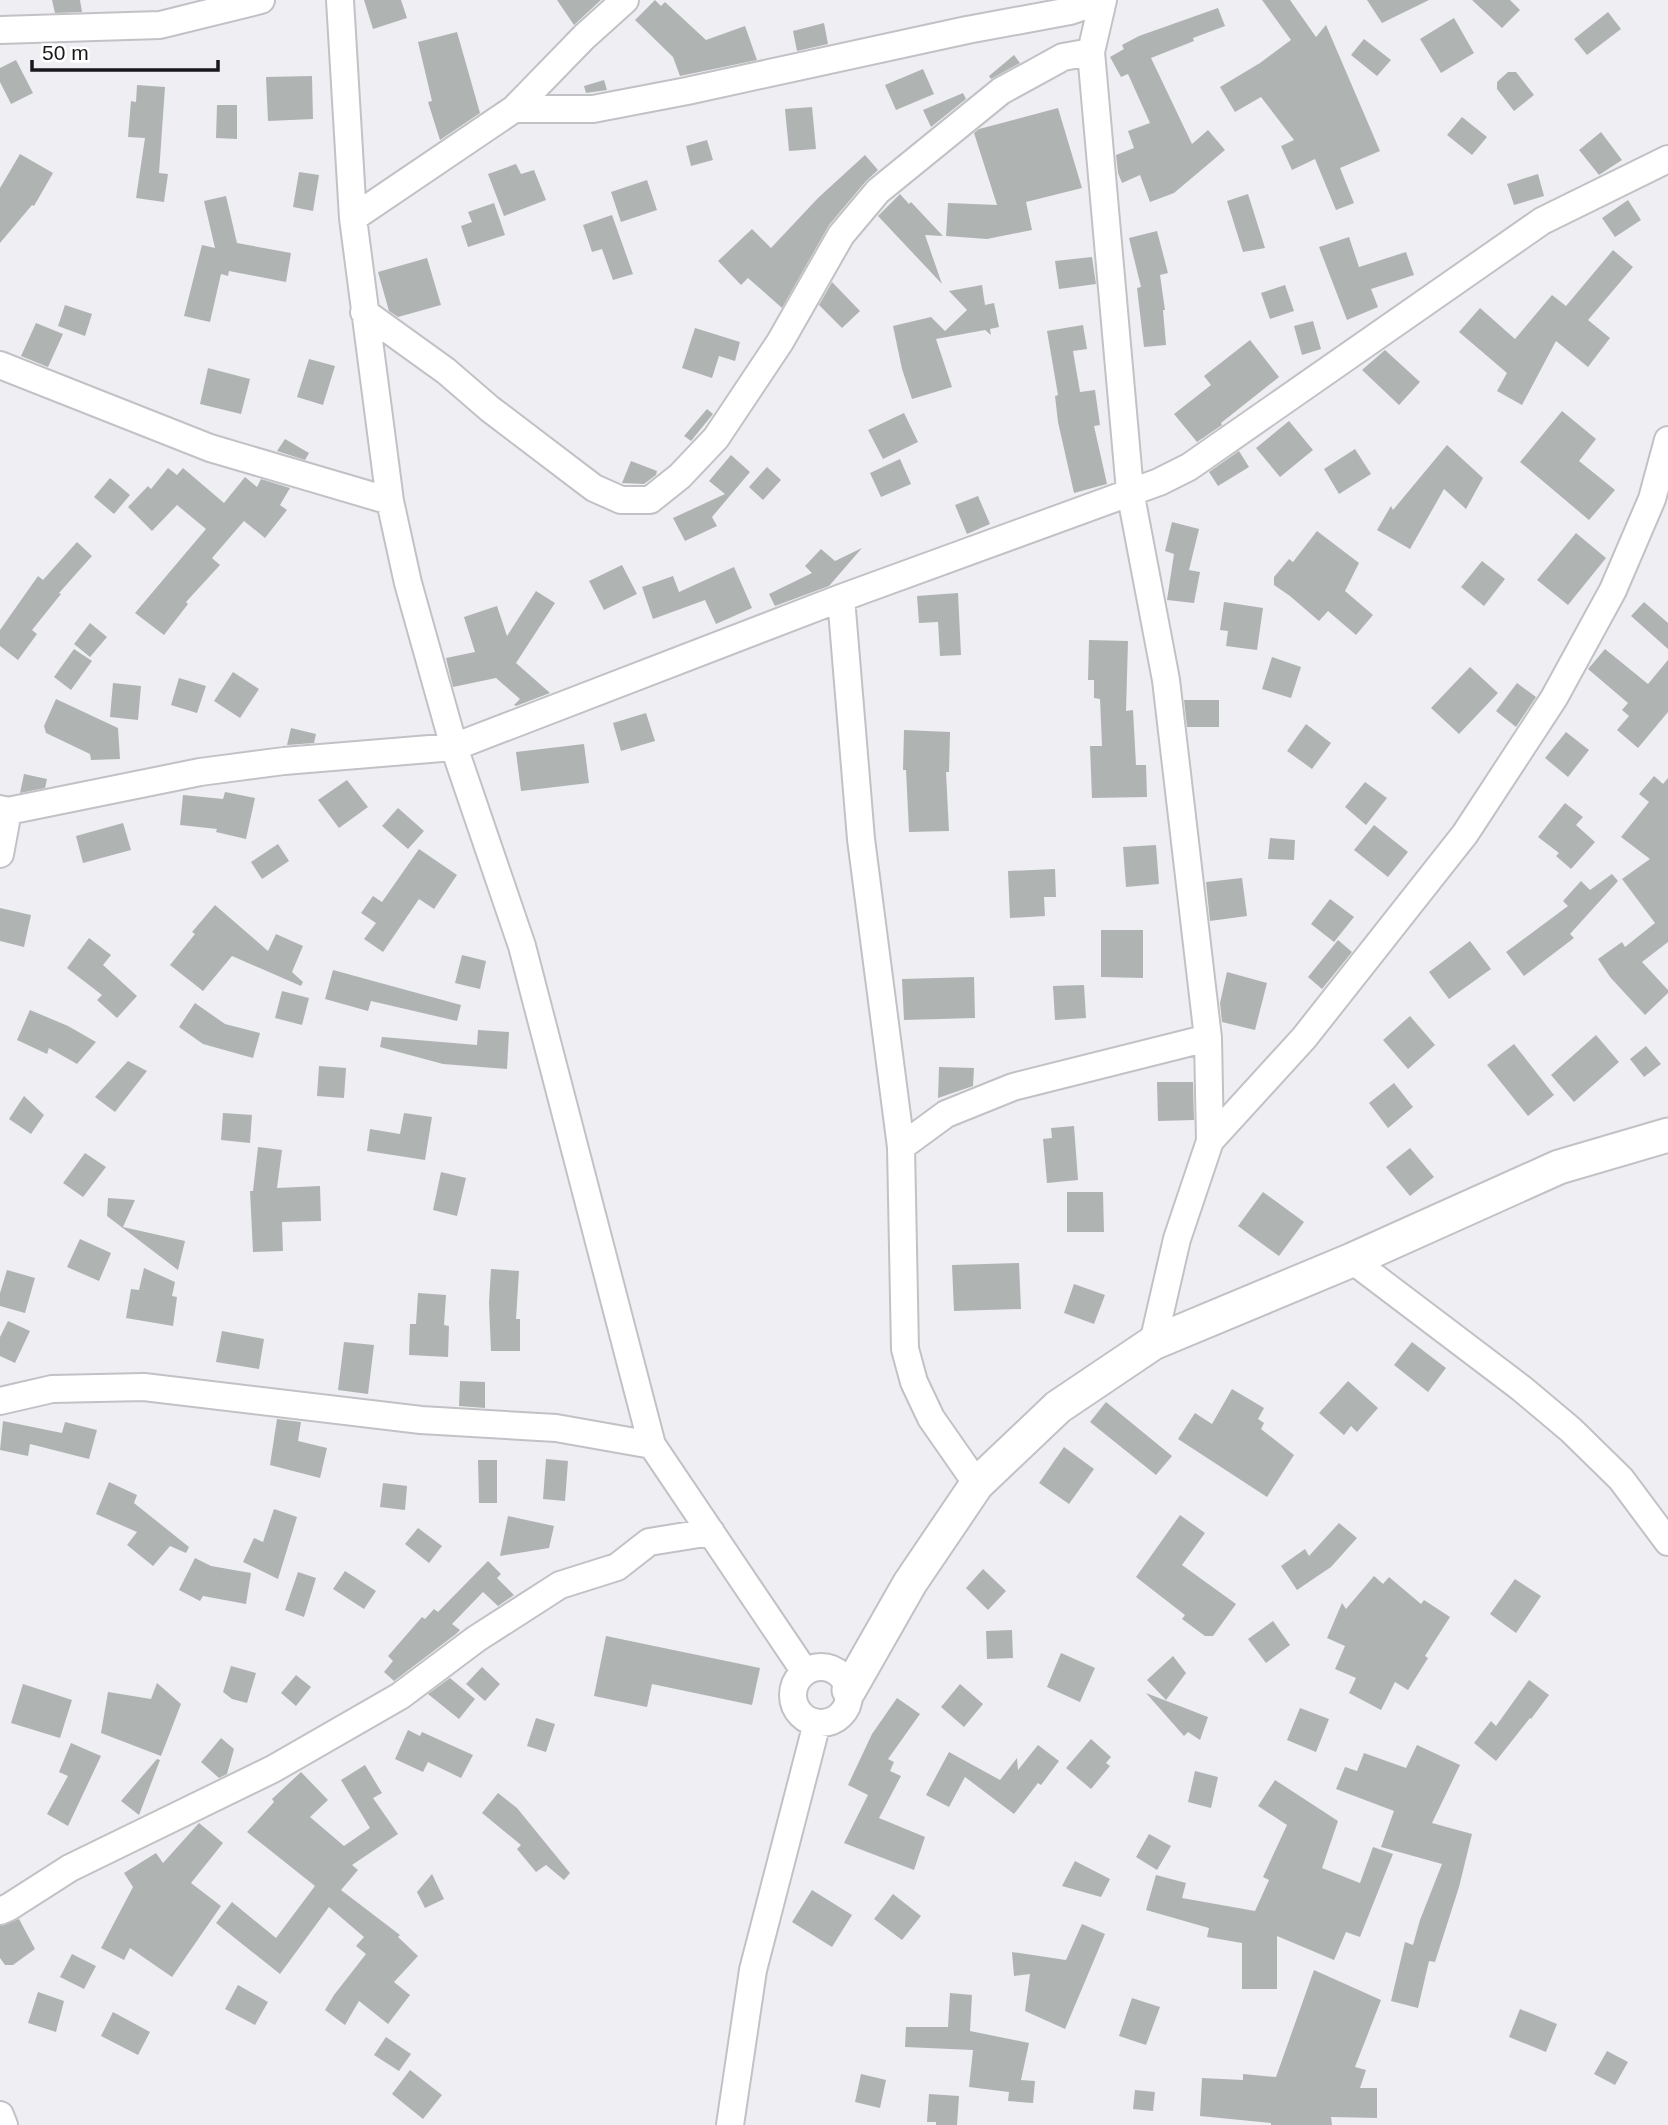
<svg xmlns="http://www.w3.org/2000/svg" width="1668" height="2125" viewBox="0 0 1668 2125" font-family="Helvetica,sans-serif">
	<style>
		.building { fill: #afb4b3 }
		.lines { fill: none; stroke-linecap: round; stroke-linejoin: round }
		.minor-casing { stroke: #c2c1c5; stroke-width: 30 }
		.tertiary-casing { stroke: #c2c1c5; stroke-width: 37 }
		.minor { stroke: #fff; stroke-width: 26 }
		.tertiary { stroke: #fff; stroke-width: 33 }
	</style>
	<rect width="100%" height="100%" fill="#efeef2"/>
	<!-- building -->
	<path class="building" d="M52,0h28l2,12 -27,1z
		M364,0h37l6,18 -34,11z
		M557,0h44l-27,25z
		M655,0l6,6 4,-4 41,38 39,-14 12,34 -77,16 -7,-19 -38,-37z
		M1262,0h28l26,37 10,-12 54,126 -40,17 14,35 -18,7 -21,-51 -23,11 -11,-24 13,-6 -33,-43 -26,15 -15,-25 40,-24 31,-23z
		M1367,0h62l-47,23z
		M1472,0h38l10,10 -18,18z
		M1218,8l7,18 -32,12 1,3 -43,17 41,86 16,-14 17,20 -51,43 -24,9 -10,-27 -18,8 -4,-10 -2,-18 18,-7 -6,-17 22,-8 -22,-49 -7,3 -11,-20 14,-8 -2,-4 17,-9z
		M1608,12l13,17 -34,26 -13,-16z
		M1454,18l20,35 -33,20 -21,-34z
		M824,23l4,21 -31,7 -4,-20z
		M457,32l23,81 -40,27 -12,-38 4,-1 -14,-59z
		M1364,39l27,21 -14,16 -26,-21z
		M1014,55l6,8 -29,16 -2,-3z
		M16,60l17,33 -22,11 -11,-22v-14z
		M923,69l11,25 -38,16 -11,-25z
		M1508,72h8l18,23 -20,16 -17,-22v-7z
		M312,76l1,43 -45,2 -2,-44z
		M604,80l3,10 -21,3 -2,-7z
		M137,85l28,2 -6,86 9,1 -4,28 -28,-4 9,-60 -17,-1 3,-36 5,1z
		M963,93l3,6 -35,28 -8,-17z
		M217,105h20v34l-21,-1z
		M812,107l4,42 -27,2 -4,-42z
		M1058,108l24,80 -56,14 6,28 -45,9 -41,-3 2,-33 49,2 -23,-72 5,-4z
		M1462,117l25,20 -15,18 -25,-20z
		M1601,132l21,28 -23,15 -20,-25z
		M707,140l6,20 -22,6 -5,-20z
		M20,154l33,19 -19,33 -2,-1 -32,38v-55z
		M865,155l13,15 -12,11 -37,44 -47,83 -34,-30 -7,7 -23,-24 34,-32 19,19 47,-50z
		M516,164l5,10 13,-4 12,30 -42,16 -16,-42z
		M299,172l20,3 -6,36 -20,-4z
		M1538,174l6,22 -30,9 -7,-21z
		M647,180l10,30 -36,12 -10,-30z
		M900,194l9,10 2,-2 32,34 -18,-1 17,49 -64,-68z
		M1248,194l17,54 -22,4 -16,-51z
		M226,196l11,47 54,10 -5,29 -57,-11 -1,5 -7,-2 -11,48 -26,-6 18,-71 13,3 -11,-47z
		M1628,200l13,20 -26,17 -13,-19z
		M494,203l11,32 -37,12 -7,-21 11,-4 -4,-10z
		M612,215l21,59 -20,6 -11,-31 -10,3 -9,-27z
		M1157,231l11,42 -8,2 5,35h-2l3,35 -22,2 -7,-59 4,-1 -12,-49z
		M1349,237l10,30 47,-15 8,23 -43,14 7,18 -31,13 -28,-73z
		M1613,250l20,17 -45,53 22,18 -22,29 -32,-26 -34,64 -25,-14 10,-18 -48,-41 21,-24 35,31 37,-44 14,11z
		M1092,257l4,27 -37,5 -4,-28z
		M427,258l14,47 -43,12 -9,-6 -11,-39z
		M832,282l28,29 -18,17 -23,-23z
		M982,285l3,20 9,-2 5,24 -9,2 1,6 -6,-5 -49,9 16,48 -40,12 -10,-30 -9,-43 38,-9 14,14 22,-21 -18,-19z
		M1285,285l9,26 -24,8 -9,-26z
		M65,305l27,9 -7,22 -27,-10z
		M1313,321l8,28 -19,6 -8,-29z
		M36,323l27,11 -15,33 -27,-11z
		M1083,325l4,24 -14,2 7,41 15,-2 5,35 -6,1 13,58 -33,9 -16,-71 -3,-26 3,-1 -11,-64z
		M695,328l45,14 -5,19 -16,-5 -7,22 -30,-10z
		M1250,340l29,37 -58,46 1,2 -25,17 -23,-28 37,-29 -7,-9z
		M1385,350l35,32 -21,23 -37,-35z
		M309,359l26,7 -12,39 -26,-8z
		M208,368l42,11 -9,35 -41,-10z
		M707,409l6,5 -22,27 -7,-5z
		M1562,411l34,28 -17,22 36,29 -26,30 -69,-58z
		M904,413l14,29 -35,17 -15,-29z
		M1289,421l24,29 -33,27 -24,-29z
		M285,439l24,14 -4,7 -28,-9z
		M1447,445l36,33 -17,31 -22,-20 -34,60 -33,-19 14,-24 2,4z
		M1355,449l16,25 -32,20 -15,-25z
		M1239,451l10,16 -31,19 -9,-14z
		M731,455l19,17 -38,45 5,9 -32,15 -12,-23 52,-24 -16,-13z
		M900,459l11,25 -30,13 -11,-24z
		M631,461l26,10 -1,4 -12,9 -22,-1z
		M767,467l14,13 -18,20 -14,-13z
		M168,468l9,7 6,-7 41,35 21,-26 12,10 4,-8 29,9 -10,17 7,5 -22,28 -21,-17 -32,37 8,7 -34,37 2,2 -24,31 -29,-22 71,-84 -29,-24 -25,26 -24,-24 20,-21 3,3z
		M110,478l20,17 -16,19 -20,-17z
		M978,496l12,28 -23,10 -12,-29z
		M1172,522l27,7 -10,41 11,2 -6,31 -27,-3 7,-46 -9,-3z
		M1317,531l42,32 -14,28 28,24 -17,20 -28,-24 -9,10 -29,-25 -16,-11v-8l15,-18 4,3z
		M1576,533l30,25 -38,47 -31,-25z
		M77,542l15,14 -33,37 2,1 -29,36 5,4 -19,26 -18,-14v-16l38,-54 5,4z
		M862,548l-33,38 -54,20 -6,-12 43,-21 -7,-7 16,-17 14,12z
		M1482,561l23,18 -21,27 -23,-19z
		M622,565l15,29 -33,16 -15,-29z
		M734,567l18,41 -36,16 -11,-24 -52,19 -11,-32 31,-11 6,16z
		M536,591l19,12 -39,60 34,30 -34,13 -2,-1 6,-6 -24,-21 -43,9 -7,-29 29,-6 -11,-35 33,-11 10,30z
		M958,593l3,62 -21,1 -2,-34 -19,1 -2,-27z
		M1224,602l39,6 -6,42 -31,-4 2,-15 -8,-1z
		M1644,602l24,21v26l-37,-33z
		M90,623l17,14 -17,20 -16,-13z
		M1089,640l39,1 -2,70 7,-1 3,55h10l1,32 -55,1 -2,-52h12l-2,-47 -6,-1v-18h-6z
		M74,649l18,12 -21,29 -17,-13z
		M1605,649l43,35 20,-24v52l-30,36 -21,-18 12,-14 -7,-6 6,-7 -40,-34z
		M1272,657l29,10 -10,31 -29,-9z
		M1470,667l28,26 -39,41 -28,-26z
		M233,672l26,17 -19,29 -26,-17z
		M179,678l27,8 -9,27 -26,-8z
		M113,683l28,3 -3,34 -28,-3z
		M1517,683l19,14 -20,30 -20,-16z
		M56,699l62,29 2,31 -29,1 -1,-6 -44,-21 -2,-7z
		M1184,700h35v27h-32z
		M646,713l9,28 -34,10 -8,-28z
		M1306,724l25,19 -19,26 -25,-18z
		M291,728l25,6 -2,9 -27,2z
		M904,730l46,2 -1,40h-3l3,59 -40,1 -3,-62h-3z
		M1566,732l23,18 -21,27 -23,-19z
		M584,744l5,39 -68,8 -5,-39z
		M24,774l23,5 -2,9 -25,5z
		M1654,776l9,8 5,-6v164l-26,20 26,28v3l-23,22 -35,-38 -12,-18 24,-17 3,5 30,-24 -33,-44 28,-20 -29,-22 28,-35 -10,-8z
		M347,780l21,27 -29,21 -21,-28z
		M1365,782l22,16 -21,27 -21,-18z
		M225,792l30,6 -9,41 -30,-7 1,-3 -37,-4 3,-30 40,4z
		M1565,803l18,14 -7,8 19,17 -24,27 -15,-13 3,-3 -21,-16z
		M398,808l26,23 -16,18 -26,-23z
		M123,823l8,27 -48,13 -7,-27z
		M1374,825l34,27 -20,25 -34,-27z
		M1270,838l25,2 -1,20 -26,-1z
		M278,844l11,17 -27,18 -11,-17z
		M1156,845l3,39 -33,3 -3,-40z
		M419,849l38,26 -23,34 -15,-10 -36,53 -19,-13 12,-16 -15,-10 12,-17 9,6z
		M1055,869l1,28h-12l1,19 -35,2 -2,-47z
		M1612,874l6,7 -48,53 4,4 -50,38 -18,-24 62,-46 -5,-5 18,-20 9,9z
		M1242,878l5,38 -37,5 -4,-39z
		M1330,899l24,18 -20,25 -23,-18z
		M215,905l53,46 8,-17 27,12 -11,26 11,10 -2,4 -69,-30 -29,35 -33,-26 25,-31 -3,-2z
		M0,908l31,7 -7,32 -24,-6z
		M1101,930h42v48l-42,-1z
		M89,938l22,17 -8,10 34,31 -20,22 -20,-18 5,-5 -35,-27z
		M1338,940l14,12 -30,37 -14,-12z
		M1470,941l21,28 -42,30 -20,-27z
		M462,955l24,6 -6,28 -25,-6z
		M333,970l128,35 -4,16 -86,-20 -3,10 -43,-12z
		M1227,972l40,11 -12,47 -33,-8 -2,-19z
		M974,977l1,41 -71,2 -2,-41z
		M1084,985l2,33 -31,2 -2,-34z
		M282,991l27,7 -7,27 -27,-7z
		M195,1003l30,21 35,9 -7,25 -50,-14 -24,-17z
		M30,1010l38,16 28,16 -19,22 -28,-16 -2,6 -30,-14z
		M1410,1016l25,29 -27,24 -25,-29z
		M478,1030l31,2 -2,37 -64,-5 -63,-17 2,-10 95,8z
		M1596,1035l23,27 -45,40 -23,-27z
		M1514,1044l40,51 -26,21 -41,-51z
		M1646,1046l15,18 -17,13 -14,-18z
		M128,1061l19,10 -32,41 -20,-15z
		M319,1066l27,2 -2,30 -27,-2z
		M939,1067l35,1 -1,18 -35,12z
		M1157,1082h36l1,38 -36,1z
		M1394,1083l19,24 -25,21 -19,-25z
		M24,1096l20,19 -13,19 -22,-15z
		M223,1113l29,2 -2,28 -29,-3z
		M404,1113l28,4 -7,43 -58,-9 3,-22 30,5z
		M1074,1126l4,54 -31,3 -4,-44 9,-1 -1,-10z
		M258,1147l24,3 -5,38 43,-2 1,35 -39,1 1,29 -30,1 -3,-61h3z
		M1410,1148l24,29 -24,19 -24,-29z
		M85,1153l21,14 -23,30 -20,-14z
		M441,1172l25,6 -9,38 -24,-6z
		M1067,1192h36l1,40h-37z
		M1263,1192l41,30 -25,34 -41,-30z
		M108,1198l27,2 -12,27 62,14 -7,29 -71,-54z
		M80,1239l31,14 -12,28 -32,-14z
		M1019,1263l2,46 -67,2 -2,-46z
		M144,1268l31,14 -3,14 5,1 -4,29 -47,-8 5,-29 8,1z
		M491,1269l28,2 -3,48h4v32h-29l-2,-48z
		M7,1270l28,8 -10,35 -25,-7v-13z
		M1074,1284l31,11 -11,29 -30,-11z
		M418,1293l28,2 -2,30 5,1 -1,31 -39,-2 1,-31h6z
		M8,1321l22,10 -15,32 -15,-7v-19z
		M222,1331l42,8 -5,30 -43,-7z
		M344,1342l30,3 -6,49 -30,-4z
		M1412,1342l34,26 -18,24 -34,-27z
		M460,1381l25,1v26l-26,-2z
		M1348,1381l30,27 -21,24 -6,-6 -7,9 -25,-22z
		M1232,1389l32,19 -6,11 6,4 -3,6 33,26 -27,42 -89,-58 17,-26 17,11z
		M1106,1402l66,54 -16,19 -66,-53z
		M277,1419l24,3 -3,19 29,7 -7,30 -50,-13z
		M3,1421l59,12 3,-11 32,8 -8,29 -59,-15 -2,12 -28,-6z
		M1064,1447l30,22 -25,35 -30,-21z
		M546,1459l22,2 -3,40 -22,-2z
		M478,1460h19v43h-18z
		M109,1482l28,13 -3,8 55,44 -3,6 -16,-7 -17,20 -26,-21 10,-13 -41,-18z
		M383,1483l24,3 -2,24 -25,-3z
		M274,1509l23,8 -19,62 -35,-17 11,-24 9,4z
		M1180,1515l25,18 -23,32 54,39 -23,32h-8l-23,-17 3,-4 -49,-38z
		M508,1516l46,10 -5,22 -49,8z
		M1339,1523l18,15 -26,29 -34,23 -16,-24 24,-17 4,7z
		M418,1528l24,18 -13,17 -24,-19z
		M195,1558l16,8 40,7 -5,31 -43,-8 -3,5 -21,-11z
		M488,1561l13,13 -4,4 17,17 -16,11 -15,-14 -31,32 8,6 -4,4 -62,47 -10,-9 9,-11 -5,-5 34,-39 3,2 9,-10 4,3z
		M983,1569l23,22 -18,19 -22,-22z
		M345,1571l31,20 -12,18 -31,-20z
		M298,1572l18,6 -12,39 -19,-7z
		M1374,1576l9,8 6,-7 32,27 3,-4 26,17 -25,39 3,2 -20,32 -13,-8 -14,28 -32,-17 7,-15 -21,-9 10,-23 -18,-8 15,-35 4,6z
		M1515,1579l26,17 -25,37 -26,-19z
		M1273,1621l17,24 -24,18 -18,-24z
		M1012,1630l1,28 -26,1 -1,-28z
		M606,1636l154,32 -8,37 -100,-21 -5,23 -53,-11z
		M1061,1653l34,15 -15,34 -33,-15z
		M1173,1656l13,17 -20,27 -19,-20z
		M231,1666l25,7 -9,30 -15,-4 -9,-7z
		M482,1667l18,17 -15,17 -19,-17z
		M296,1675l15,12 -15,19 -15,-13z
		M450,1678l25,21 -16,20 -31,-25z
		M1529,1680l20,15 -18,24 -1,-1 -34,43 -22,-18 17,-22 5,5z
		M157,1683l24,21 -20,52 -60,-23 7,-41 43,7z
		M23,1684l49,16 -12,38 -49,-15z
		M960,1684l23,20 -19,23 -23,-20z
		M1146,1693l62,24 -8,23 -12,-8 -4,4z
		M897,1698l23,16 -32,45 6,3 -4,9 11,5 -22,42 46,19 -11,33 -70,-27 24,-48 -20,-10 24,-51z
		M1300,1708l29,11 -13,33 -29,-12z
		M536,1718l19,6 -9,28 -19,-6z
		M408,1730l12,6 2,-4 51,23 -12,23 -33,-16 -5,10 -28,-13z
		M221,1738l13,11 -7,25 -8,4 -18,-16z
		M1091,1739l20,18 -5,6 4,3 -19,23 -25,-21z
		M71,1743l30,13 -33,70 -21,-12 21,-38 -9,-4z
		M1038,1745l21,16 -18,24 -3,-2 -24,31 -49,-37 -16,30 -23,-12 23,-43 51,28 17,-22 1,12z
		M1417,1745l43,20 -28,58 40,11 -13,53 -24,75 -6,-1 -11,47 -27,-7 14,-59 8,3 7,-25 22,-56 -61,-17 13,-36 -58,-22 9,-22 12,4 7,-18 42,15z
		M157,1759l3,1 -21,55 -18,-14z
		M365,1765l17,28 -9,5 25,36 -46,31 6,5 -17,20 59,45 -2,2 20,19 -24,26 16,13 -22,29 -29,-23 -14,24 -20,-15 9,-15 32,-41 -10,-8 8,-9 -35,-30 -49,67 -64,-51 16,-21 44,36 39,-52 -68,-54 27,-30 -2,-3 29,-27 27,28 -18,17 34,29 26,-18 -29,-48z
		M1195,1771l23,6 -7,31 -23,-6z
		M1275,1780l63,41 -16,47 38,15 13,-36 20,7 -33,83 -14,-5 -12,28 -57,-24v53h-35v-46l-35,-6 2,-9 -63,-18 10,-35 30,8 -4,15 73,13 14,-31 -6,-3 24,-52 -29,-19z
		M498,1793l19,15 53,65 -6,7 -18,-15 -10,7 -19,-23 4,-4 -39,-32z
		M199,1823l24,20 -32,40 30,23 -49,71 -42,-29 -6,12 -23,-12 32,-61 -9,-14 32,-20 7,10z
		M1149,1834l22,12 -14,24 -21,-13z
		M1075,1861l35,18 -9,18 -39,-11z
		M432,1874l12,25 -19,9 -8,-16z
		M812,1890l40,25 -20,32 -40,-25z
		M893,1894l28,22 -19,24 -28,-21z
		M19,1919l16,30 -22,16h-8l-5,-7v-32z
		M1082,1924l23,10 -40,95 -40,-18 5,-37 -16,2 -2,-24 54,8z
		M72,1954l24,12 -12,23 -24,-12z
		M1314,1970l67,30 -26,67 11,3 -6,18h17v30l-46,-1 1,8h-61v-2l-71,-7 2,-38 41,2v-6l33,3z
		M238,1985l30,17 -13,23 -30,-16z
		M38,1992l26,9 -8,31 -28,-9z
		M950,1993l22,2 -2,36 59,12 -8,37 14,1 -2,22 -25,-2 1,-9 -40,-5 4,-37 -68,-3 1,-20h42z
		M1132,1998l28,9 -14,38 -27,-9z
		M1520,2009l37,15 -11,28 -37,-15z
		M113,2012l37,20 -12,23 -37,-19z
		M386,2037l25,17 -12,17 -25,-16z
		M1607,2051l21,11 -13,23 -21,-11z
		M410,2070l32,25 -19,24 -31,-25z
		M861,2074l25,6 -6,28 -25,-6z
		M1135,2090l20,2 -2,19 -20,-2z
		M929,2094l30,2 -2,29h-21v-3h-9z"/>
	<g class="lines">
		<defs>
			<path id="minor" d="M340,0l13,218 37,283 18,82 46,164 68,199 130,499 153,227
				M1103,0l-12,52 39,439 36,189 42,358 2,103
				M0,30l160,-5 101,-25
				M514,109h79l94,-18 280,-61 103,-19 31,-11
				M353,218l161,-109 70,-72 41,-37
				M364,312l82,59 44,38 104,79 27,12h29l30,-24 36,-38 64,-96 61,-107 37,-44 123,-100 62,-34 28,-5
				M0,365l210,83 180,53
				M841,598l20,241 40,308 4,202 9,33 17,36 46,66
				M0,809l8,2 192,-39 84,-11 170,-14 387,-149 318,-116 30,-15 353,-246 126,-62
				M0,854l8,-43
				M901,1147l45,-33 67,-27 195,-49
				M1352,1260l169,128 50,42 50,49 47,63
				M1153,1343l24,-104 33,-98 94,-103 161,-204 89,-136 59,-108 39,-91 16,-59
				M0,1401l52,-12 92,-2 277,33 135,8 96,17
				M793 1695a28 28 0 1 1 56 0a28 28 0 1 1-56 0Z
				M0,1911l9,-4 61,-39 203,-99 127,-73 76,-57 84,-54 57,-18 32,-25 62,-10
				M0,2115l4,10
				M730,2125l23,-155 64,-247"/>
			<path id="tertiary" d="M849,1690l61,-107 67,-99 81,-77 95,-64 199,-83 207,-93 109,-32"/>
		</defs>
		<!-- minor casing -->
		<use href="#minor" class="minor-casing"/>
		<!-- tertiary casing -->
		<use href="#tertiary" class="tertiary-casing"/>
		<!-- minor -->
		<use href="#minor" class="minor"/>
		<!-- tertiary -->
		<use href="#tertiary" class="tertiary"/>
	</g>
	<!-- scale -->
	<path d="M32 60v10h186v-10" fill="none" stroke="#19181a" stroke-width="3.5"/>
	<text x="42" y="60" font-size="21" fill="#19181a" stroke="#ffffff" stroke-width="5" paint-order="stroke">50 m</text>
</svg>
